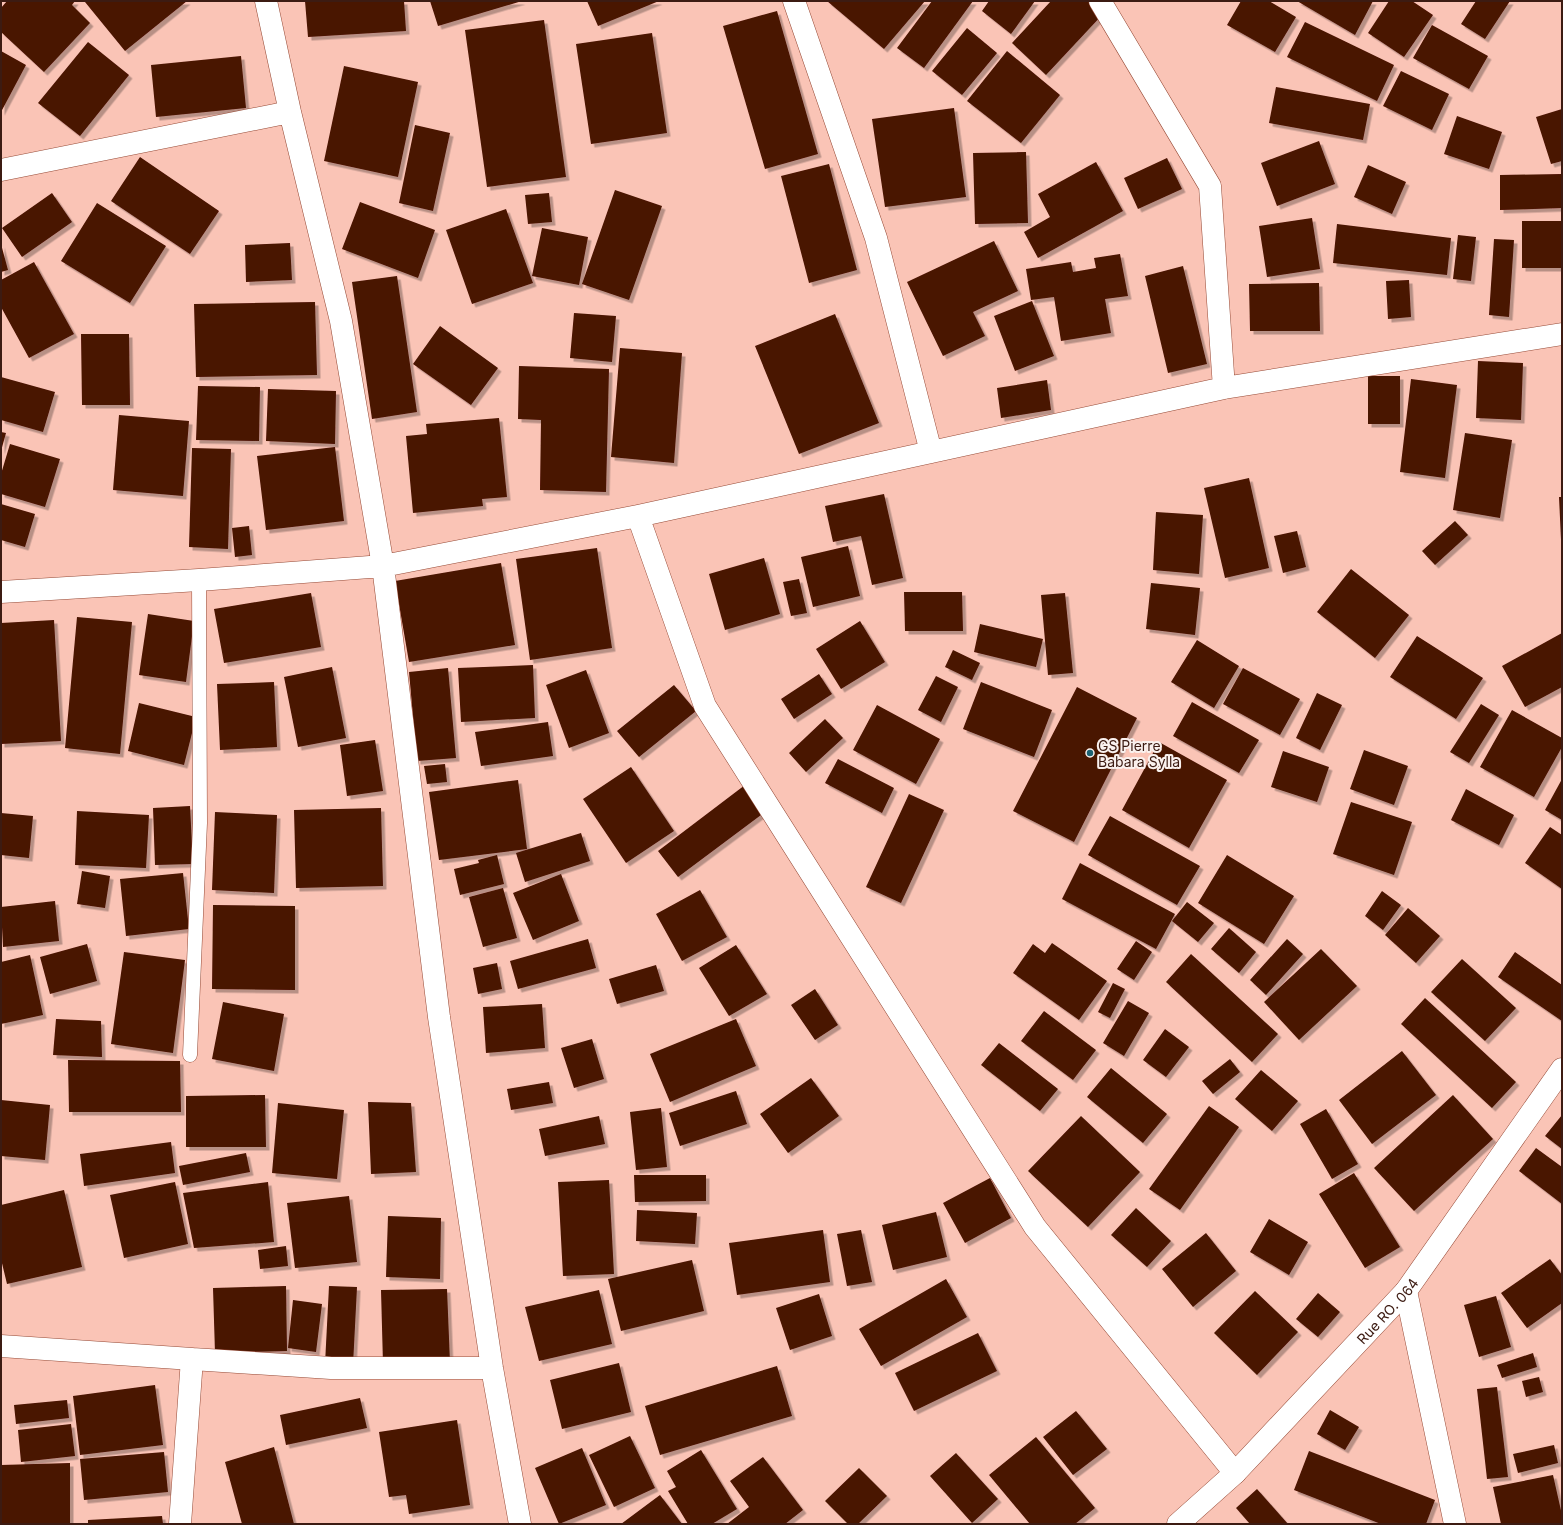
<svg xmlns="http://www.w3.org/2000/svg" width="1563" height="1525" viewBox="0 0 1563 1525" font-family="Inter,sans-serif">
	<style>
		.building { fill: #4a1305; filter: url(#shadow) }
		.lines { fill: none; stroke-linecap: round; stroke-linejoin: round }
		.service-casing { stroke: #964a36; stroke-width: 15 }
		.minor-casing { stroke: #964a36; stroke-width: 23 }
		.tertiary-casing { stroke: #964a36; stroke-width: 23 }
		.service { stroke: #fff; stroke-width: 14 }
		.minor { stroke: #fff; stroke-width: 22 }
		.tertiary { stroke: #fff; stroke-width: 22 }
		.poi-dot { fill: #1b6272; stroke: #faf1ee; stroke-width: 1.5 }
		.labels { text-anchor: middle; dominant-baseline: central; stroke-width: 4; stroke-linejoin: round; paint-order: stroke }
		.poi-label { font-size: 14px; fill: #3c1b12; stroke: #faf1ee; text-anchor: start }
		.street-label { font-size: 14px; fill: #3c1b12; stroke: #faf1ee }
	</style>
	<defs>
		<filter id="shadow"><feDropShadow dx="3.5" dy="3.5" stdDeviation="0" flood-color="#0004"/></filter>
	</defs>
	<rect width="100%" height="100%" fill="#fac4b6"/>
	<!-- building -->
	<path class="building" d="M7,1h68l-3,4 18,18 -46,49 -43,-40v-24z
		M87,1h100l-62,50 -40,-49z
		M305,1h99l2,30 -98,6z
		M430,1h92l-84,25z
		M587,1h72l-61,25z
		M827,1h98l-41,48z
		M932,1h41l-49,67 -27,-20z
		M989,1h46l-24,33 -29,-23z
		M1051,1h38l14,13 -57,61 -34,-32z
		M1241,1h28l27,16 -21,35 -48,-27z
		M1297,1h76l-18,34z
		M1389,1h23l21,14 -29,42 -36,-24z
		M1476,1h34l-25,38 -24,-15z
		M777,11l41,143 -53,15 -42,-143z
		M544,20l22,157 -79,10 -22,-157z
		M1305,22l89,43 -17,36 -90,-44z
		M1432,25l56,31 -19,33 -56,-31z
		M967,28l30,25 -35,42 -30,-24z
		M652,33l15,100 -76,11 -15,-100z
		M88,42l41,33 -49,61 -42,-33z
		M1,51l25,14 -25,47z
		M1007,51l53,44 -39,48 -54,-42z
		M241,56l5,52 -90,9 -5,-52z
		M344,66l74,16 -20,95 -74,-16z
		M1401,71l48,23 -17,36 -49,-24z
		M1276,87l94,17 -7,36 -94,-17z
		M954,108l12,89 -81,10 -13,-88z
		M1562,109v52l-11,3 -15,-47z
		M1457,116l45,16 -13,37 -45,-15z
		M415,125l35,8 -17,78 -34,-8z
		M1319,141l16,43 -58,22 -16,-43z
		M1026,152l2,71 -53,1 -2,-71z
		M140,157l79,54 -29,43 -79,-53z
		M1167,158l15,31 -44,20 -14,-31z
		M1096,162l27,49 -85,47 -14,-26 26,-15 -12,-23z
		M829,164l28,106 -48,13 -28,-107z
		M1368,165l38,17 -14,32 -38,-17z
		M1562,174v34l-62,2v-35z
		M615,190l47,16 -33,94 -47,-16z
		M52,193l20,29 -50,35 -20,-29z
		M549,193l3,29 -24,2 -3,-29z
		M360,202l75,28 -17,48 -76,-29z
		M97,203l69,43 -36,57 -69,-42z
		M506,209l27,74 -61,21 -26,-74z
		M1312,218l8,51 -53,8 -8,-51z
		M1522,221h40v47h-40z
		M1337,224l114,14 -4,37 -114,-12z
		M542,228l46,9 -9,48 -47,-9z
		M1458,235l18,2 -5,44 -18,-2z
		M1494,239l20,1 -5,77 -20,-2z
		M994,241l24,50 -45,21 12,24 -42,20 -36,-74z
		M290,243l2,37 -46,2 -1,-37z
		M1,244l7,26 -7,2z
		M1120,254l8,42 -23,3 6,34 -50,8 -7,-44 -23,3 -5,-31 45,-7 2,10 23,-4 -2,-10z
		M34,262l40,72 -45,24 -28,-51v-27z
		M1183,266l24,98 -39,9 -23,-97z
		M397,276l20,136 -45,7 -20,-137z
		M1409,280l2,37 -23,2 -2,-38z
		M1319,283l1,48h-70l-1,-47z
		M1032,301l22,55 -39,15 -21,-55z
		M315,302l2,73 -121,2 -2,-73z
		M574,313l42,3 -4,46 -42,-4z
		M835,314l44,109 -80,31 -44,-108z
		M440,326l58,42 -27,37 -58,-41z
		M81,334h48l1,71h-48z
		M620,348l62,5 -8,110 -63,-6z
		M1478,361l45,2 -2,57 -45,-2z
		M519,366l90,3 -3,123 -66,-2 1,-70 -23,-1z
		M1368,376h32v48h-32z
		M1,377l54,15 -12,40 -42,-12z
		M1411,379l46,6 -12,93 -45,-6z
		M1047,380l4,30 -50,8 -4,-30z
		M198,386l62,1 -1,54 -63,-1z
		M268,389l68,2 -1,53 -69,-3z
		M119,415l70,6 -6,75 -70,-6z
		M499,418l8,79 -25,2 1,7 -70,7 -7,-77 21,-2 -1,-10z
		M1,432l5,1 -5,18z
		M1465,433l47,7 -12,78 -47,-8z
		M10,444l50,15 -15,48 -44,-13v-20z
		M335,447l9,74 -78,9 -9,-74z
		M192,448l39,1 -3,100 -39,-2z
		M1249,478l20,90 -44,10 -21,-90z
		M884,494l19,84 -31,7 -11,-49 -28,6 -8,-36z
		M1559,497h3v42h-1z
		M1,504l34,10 -10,33 -24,-7z
		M1156,512l47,3 -4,59 -46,-4z
		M1455,521l13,14 -33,30 -13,-14z
		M249,526l3,29 -17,2 -3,-29z
		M1297,531l9,36 -23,6 -9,-37z
		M848,546l12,50 -47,11 -12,-50z
		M597,548l15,100 -82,12 -14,-101z
		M764,558l16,56 -55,16 -16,-56z
		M501,563l14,82 -106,17 -14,-81z
		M1351,569l58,46 -34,43 -58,-46z
		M799,579l8,34 -16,3 -8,-34z
		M1151,583l49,5 -5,47 -49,-6z
		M904,592h58l1,39h-58z
		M311,593l10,54 -97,16 -10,-54z
		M1065,593l8,80 -25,2 -7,-80z
		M148,614l46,7 -8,61 -47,-7z
		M77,617l55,5 -12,132 -55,-6z
		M54,620l7,121 -60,3v-121z
		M860,621l25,41 -44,27 -25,-40z
		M980,624l63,15 -7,28 -62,-15z
		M1562,633v54l-37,20 -23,-41z
		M1417,636l66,42 -27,41 -66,-42z
		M1197,640l42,26 -25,42 -43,-26z
		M953,650l27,13 -8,17 -27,-13z
		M533,665l2,53 -74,4 -3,-54z
		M332,667l14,71 -48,9 -14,-70z
		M448,668l8,90 -39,3 -8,-89z
		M1243,668l57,31 -20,36 -57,-31z
		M586,670l23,63 -40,15 -23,-63z
		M819,674l13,20 -38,25 -13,-20z
		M936,676l22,11 -17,35 -23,-12z
		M274,682l3,65 -57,3 -3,-66z
		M981,682l71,28 -18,47 -71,-28z
		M674,685l22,26 -57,46 -22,-26z
		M1077,687l60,31 -63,124 -61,-31z
		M1317,693l25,12 -22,45 -24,-12z
		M1192,702l67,38 -20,33 -66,-37z
		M139,703l57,14 -12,48 -56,-14z
		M1481,704l18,11 -30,48 -19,-11z
		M877,705l63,34 -24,45 -63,-34z
		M1512,710l50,28v9l-28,50 -54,-30z
		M825,719l18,19 -37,34 -17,-19z
		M548,722l5,34 -72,10 -6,-34z
		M375,740l8,51 -36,5 -7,-51z
		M1159,742l68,38 -38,68 -67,-38z
		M1364,750l44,16 -14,39 -44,-16z
		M1283,751l46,16 -12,35 -46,-15z
		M838,759l56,29 -12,25 -57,-30z
		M445,764l2,18 -20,2 -3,-18z
		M631,767l43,64 -48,32 -43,-64z
		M1562,779v41l-17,-10z
		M518,780l9,69 -88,11 -10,-68z
		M745,785l20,27 -87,65 -20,-26z
		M1466,789l48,26 -15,30 -48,-25z
		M909,794l35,16 -43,93 -35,-16z
		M1351,802l61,20 -18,53 -61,-21z
		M190,806l3,58 -38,1 -2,-57z
		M381,808l2,78 -87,2 -2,-78z
		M77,811l72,4 -3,53 -71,-3z
		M215,812l62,3 -3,78 -62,-3z
		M1,813l32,3 -4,42 -28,-3z
		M1110,816l90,50 -23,39 -89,-50z
		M1550,827l12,8v54l-37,-26z
		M581,833l9,28 -65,21 -9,-29z
		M497,855l7,29 -44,11 -6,-26 25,-6 -1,-3z
		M1227,855l67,41 -30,48 -66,-41z
		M1080,863l95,51 -19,35 -94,-50z
		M82,871l28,5 -5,32 -28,-4z
		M183,873l6,56 -63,7 -6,-57z
		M561,874l18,47 -46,19 -20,-47z
		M503,888l14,50 -34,9 -14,-50z
		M700,890l27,47 -45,24 -26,-47z
		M1382,891l19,14 -18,25 -18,-14z
		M55,901l4,40 -56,6 -2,-40z
		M1187,902l27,21 -16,19 -26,-21z
		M213,905l82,1v84l-83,-1z
		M1408,908l32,28 -24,27 -31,-28z
		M1229,928l27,24 -17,21 -28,-24z
		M588,939l8,29 -78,21 -8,-28z
		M1287,939l16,15 -37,41 -16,-15z
		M1136,941l16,11 -18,28 -17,-11z
		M1052,943l55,38 -28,39 -66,-47 20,-29 12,9z
		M87,944l10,37 -47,13 -10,-37z
		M736,945l31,49 -38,22 -30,-48z
		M1321,949l36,37 -58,54 -35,-38z
		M124,952l61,8 -12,93 -62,-9z
		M1515,952l47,33v36l-64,-44z
		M1191,954l87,80 -26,28 -86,-80z
		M30,955l13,60 -42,9v-62z
		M1462,959l54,49 -31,33 -54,-49z
		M497,963l5,26 -24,5 -5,-26z
		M656,965l8,26 -47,13 -8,-25z
		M1113,983l12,6 -15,29 -12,-6z
		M815,989l23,36 -23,15 -24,-35z
		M1425,998l91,84 -24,26 -91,-84z
		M1128,1001l21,12 -25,43 -21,-13z
		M223,1002l61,12 -10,57 -62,-12z
		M542,1004l3,44 -59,5 -3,-46z
		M1044,1011l52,39 -23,30 -52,-39z
		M56,1019l45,2 1,36 -49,-2z
		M736,1019l20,47 -86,36 -20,-48z
		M1165,1029l24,18 -23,30 -23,-17z
		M592,1039l12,40 -30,9 -13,-40z
		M999,1043l59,46 -18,22 -59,-46z
		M1402,1051l34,44 -64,49 -33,-44z
		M1230,1059l10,13 -27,22 -11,-13z
		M68,1060l112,1 1,51h-112z
		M1111,1068l56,46 -24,29 -56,-46z
		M1261,1070l37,31 -26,30 -37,-32z
		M811,1078l28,38 -51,37 -28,-39z
		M549,1082l4,21 -42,7 -4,-21z
		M736,1091l11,33 -67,22 -11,-33z
		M265,1095l1,52h-80v-51z
		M1453,1095l40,44 -79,72 -40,-43z
		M1,1100l49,5 -5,55 -44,-4z
		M368,1102l43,1 5,69 -45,2z
		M278,1103l66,7 -7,69 -65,-6z
		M1209,1106l30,21 -59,83 -31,-21z
		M661,1108l6,59 -31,3 -6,-58z
		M1326,1109l32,55 -26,15 -32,-55z
		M1562,1115v34l-17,-13z
		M599,1116l6,28 -60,12 -6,-27z
		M1081,1116l59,56 -52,55 -60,-56z
		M171,1142l4,31 -91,13 -4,-32z
		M1536,1148l26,19v37l-43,-33z
		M246,1153l4,19 -67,13 -4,-19z
		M1354,1173l46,74 -35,21 -46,-74z
		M634,1175h72v26l-71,1z
		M990,1178l21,40 -46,25 -22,-40z
		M609,1180l5,94 -51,2 -5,-94z
		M175,1182l13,62 -64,14 -14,-63z
		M268,1182l6,60 -80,6 -11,-55z
		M64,1190l18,77 -75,17 -6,-25v-54z
		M349,1196l8,66 -62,6 -8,-65z
		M1136,1208l35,33 -24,26 -36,-32z
		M637,1210l60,3 -2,31 -59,-3z
		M936,1212l11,45 -54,13 -11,-45z
		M388,1216l53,2 -1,61 -54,-2z
		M1269,1219l39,23 -19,33 -39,-23z
		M823,1230l7,52 -93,13 -8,-52z
		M861,1230l11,52 -25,4 -10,-52z
		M1206,1233l30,38 -43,36 -31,-38z
		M286,1246l2,20 -28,3 -2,-19z
		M1550,1259l12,16v28l-35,25 -26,-35z
		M692,1260l12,51 -83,20 -13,-52z
		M946,1279l21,38 -86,49 -22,-37z
		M286,1286l1,65 -72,2 -2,-65z
		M329,1286l28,1 -4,78 -28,-1z
		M447,1289l3,74 -67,1 -2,-74z
		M599,1290l13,54 -73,17 -14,-54z
		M1255,1291l43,41 -41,43 -43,-42z
		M1318,1293l22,19 -22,25 -22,-18z
		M819,1294l13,42 -42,14 -14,-42z
		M1496,1296l15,51 -32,10 -15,-52z
		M293,1300l29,4 -6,48 -28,-4z
		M978,1333l19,38 -83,40 -19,-38z
		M1533,1353l4,14 -35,11 -5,-13z
		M619,1363l12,49 -69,17 -12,-49z
		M777,1366l15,50 -132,39 -15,-49z
		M1539,1377l4,15 -17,5 -4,-16z
		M155,1385l8,60 -83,10 -7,-59z
		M1497,1387l11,90 -21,2 -10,-90z
		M360,1398l7,30 -81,17 -6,-30z
		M67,1400l2,18 -53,6 -2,-19z
		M1330,1410l29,17 -14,23 -28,-16z
		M1076,1411l31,38 -34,26 -30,-38z
		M457,1420l13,85 -61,9 -3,-19 -17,2 -10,-65z
		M71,1424l4,32 -54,6 -3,-32z
		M630,1436l25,52 -41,19 -25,-52z
		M1036,1437l59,71 -20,16h-45l-41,-49z
		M1554,1445l4,18 -40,10 -5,-19z
		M274,1447l20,77h-52l-17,-62z
		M582,1448l24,57 -47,19 -24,-56z
		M701,1450l36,59 -25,15h-24l-20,-33 8,-4 -9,-16z
		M1309,1451l126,49 -9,24h-45l-87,-34z
		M164,1452l4,40 -84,8 -4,-41z
		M956,1453l42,46 -26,24 -42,-47z
		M763,1457l40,53 -18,14h-58l22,-17 -19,-26z
		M70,1463v61h-69v-59z
		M859,1468l28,28 -29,28h-10l-23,-23z
		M1553,1475l9,40v8l-61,1 -8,-37z
		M1257,1489l31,35h-38l-14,-16z
		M660,1495l22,29h-61z
		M162,1516l1,8h-75v-4z"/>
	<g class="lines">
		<defs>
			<path id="service" d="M190,1055l10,-232 -1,-243"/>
			<path id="minor" d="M266,1l24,111 51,209 42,245 56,451 53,351 28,156
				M794,1l82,237 55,214
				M1100,1l110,185 14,202
				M1,170l289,-58
				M638,516l67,190 330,521 200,246
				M1,592l198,-12 184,-14 255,-50 586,-128 338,-54
				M1406,1291l49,233
				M1,1346l191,13
				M180,1524l12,-165 139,9h161"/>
			<g id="tertiary">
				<path id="s1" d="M1178,1524l57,-51 171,-182 156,-222"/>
			</g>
		</defs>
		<!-- service casing -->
		<use href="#service" class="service-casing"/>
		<!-- minor casing -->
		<use href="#minor" class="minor-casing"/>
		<!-- tertiary casing -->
		<use href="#tertiary" class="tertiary-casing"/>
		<!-- service -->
		<use href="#service" class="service"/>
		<!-- minor -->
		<use href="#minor" class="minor"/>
		<!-- tertiary -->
		<use href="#tertiary" class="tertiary"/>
	</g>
	<!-- markers -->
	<circle class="poi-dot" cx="1090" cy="753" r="4"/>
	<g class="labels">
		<!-- poi labels -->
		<g class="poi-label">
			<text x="1098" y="745">GS Pierre<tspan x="1098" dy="16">Babara Sylla</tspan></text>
		</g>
		<!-- street labels -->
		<g class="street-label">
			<text stroke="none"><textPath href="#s1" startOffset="299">Rue RO. 064</textPath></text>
		</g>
	</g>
	<!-- border -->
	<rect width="1563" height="1525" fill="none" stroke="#3c1b12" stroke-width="4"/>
</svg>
